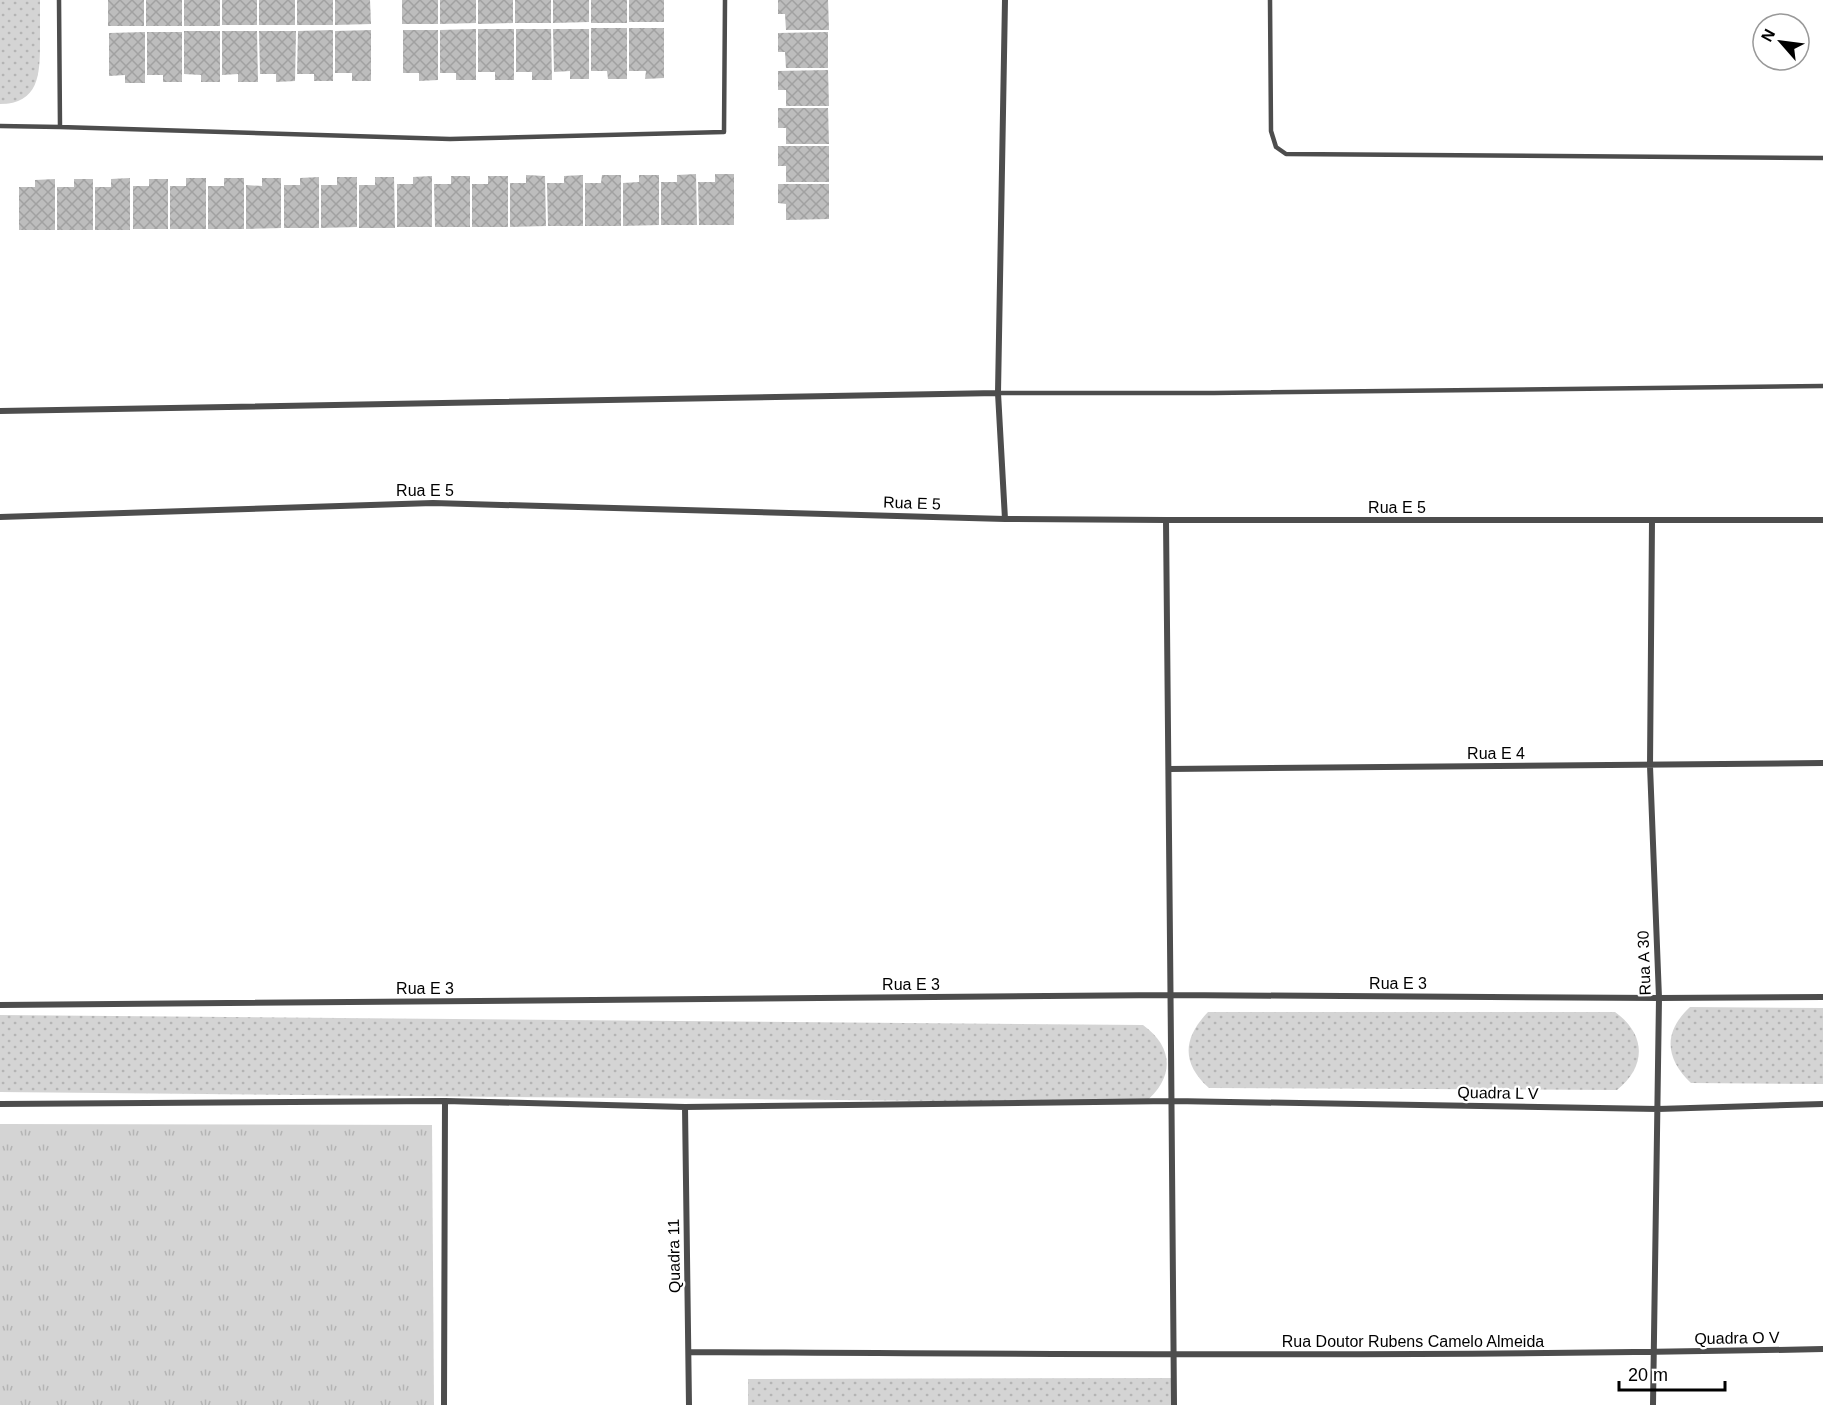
<svg xmlns="http://www.w3.org/2000/svg" width="1823" height="1405" viewBox="0 0 1823 1405" font-family="Arial,sans-serif">
	<style>
		.grass { fill: url(#grass-tufts) }
		.park { fill: url(#park-dots) }
		.building { fill: url(#building-cross-hatch) }
		.lines { fill: none; stroke-linecap: round; stroke-linejoin: round }
		.lane { stroke: #4d4d4d; stroke-width: 4.5 }
		.street { stroke: #4d4d4d; stroke-width: 6 }
		.labels { text-anchor: middle; dominant-baseline: central; stroke-width: 4.5; stroke-linejoin: round; paint-order: stroke }
		.street-label { font-size: 16px; fill: #000; stroke: #fff }
	</style>
	<defs>
		<pattern id="grass-tufts" width="24" height="20" patternUnits="userSpaceOnUse" patternTransform="scale(1.5)"><rect width="24" height="20" fill="#d4d4d4"/><path d="M3 7l-1-3M5 7V3M7 7l1-3M15 17l-1-3M17 17v-4M19 17l1-3" fill="none" stroke="#b4b4b4"/></pattern>
		<pattern id="park-dots" width="8" height="8" patternUnits="userSpaceOnUse" patternTransform="scale(1.5)"><rect width="8" height="8" fill="#d4d4d4"/><path d="M2 2h.1M6 6h.1" fill="none" stroke="#b4b4b4" stroke-width="1.8" stroke-linecap="round"/></pattern>
		<pattern id="building-cross-hatch" width="8" height="8" patternUnits="userSpaceOnUse" patternTransform="scale(1.5)"><rect width="8" height="8" fill="#bdbdbd"/><path d="M0 0l8 8M0 8l8-8" fill="none" stroke="#a1a1a1"/></pattern>
	</defs>
	<rect width="100%" height="100%" fill="#fff"/>
	<!-- grass -->
	<path class="grass" d="M0,1124l432,1 2,280h-434z"/>
	<!-- park -->
	<path class="park" d="M0,0h40c0,14 0,29 0,43 0,31 -1,61 -40,61z
		M1690,1007l133,1v76l-132,-1c-26,-25 -28,-51 -1,-76z
		M1208,1012h407c32,23 31,55 2,78l-408,-2c-28,-25 -26,-50 -1,-76z
		M0,1015l1143,10c32,23 31,54 1,78l-1144,-11z
		M1172,1378v27h-424v-26z"/>
	<!-- building -->
	<path class="building" d="M108,0h36v26h-36z
		M146,0h36v26h-36z
		M184,0h36v26h-36z
		M222,0h35v25h-35z
		M259,0h36v25h-36z
		M297,0h36v25h-36z
		M335,0h35l1,24 -36,1z
		M402,0h36v24h-36z
		M440,0h36v23l-36,1z
		M478,0h35v23l-35,1z
		M515,0h36v23h-36z
		M553,0h36v22l-36,1z
		M591,0h36v23h-36z
		M629,0h35v22h-35z
		M778,0h50l1,30h-43l-1,-16h-7z
		M591,28h36v51h-19l-1,-8h-16z
		M629,28h35v50l-19,1 1,-8h-17z
		M476,29v51h-20v-7h-16v-43z
		M478,29h36v51h-19v-8h-17z
		M516,29h35l1,51h-20v-8h-16z
		M553,29h36v50h-19v-8l-16,1z
		M333,30v51h-19v-7h-17l1,-43z
		M371,30v51h-19v-8h-17v-42z
		M403,30h35v50l-19,1v-8h-16z
		M184,31h36v51h-19v-7l-17,-1z
		M222,31h35l1,51h-20v-8l-16,1z
		M259,31h37l-1,50 -19,1v-8h-16z
		M145,32v51h-20v-8l-16,1v-43z
		M147,32h35v50h-19v-7h-16z
		M828,32v36h-42l-1,-16h-7v-19z
		M828,70l1,36h-43v-16h-8v-19z
		M778,108h50l1,36h-43v-16h-8z
		M778,146h51v36h-43v-16h-8z
		M696,174l1,51h-36v-43h16v-7z
		M715,174h19v51h-35l-1,-43h17z
		M526,175l19,1 1,50 -36,1v-44h16z
		M583,175v51h-35l-1,-43h17v-7z
		M602,175h19v51h-36v-43h16z
		M639,175h20v50l-36,1v-43l16,-1z
		M432,176v51h-35v-43h16v-7z
		M451,176h19v51h-35l-1,-43h17z
		M488,176h20v51h-36v-43h16z
		M319,177v51h-35v-43h16v-7z
		M337,177h20v50l-36,1v-43h16z
		M375,177h19l1,51h-36v-43h16z
		M130,178v52h-35v-43h16v-8z
		M186,178h20v51h-36v-43h16z
		M224,178h20v51h-36v-43h16z
		M262,178h19v50l-35,1v-44l16,1z
		M55,179v51h-36v-43h16v-7z
		M74,179h19v51h-36v-43h17z
		M149,179h19v50h-35v-43h16z
		M778,184h51v35l-43,1v-16l-8,-1z"/>
	<g class="lines">
		<!-- lane -->
		<path class="lane" d="M59,0l1,127
			M1270,0l1,131 5,16 10,7 537,4
			M0,126l60,1 390,12 274,-7 1,-132
			M998,393h216l609,-7"/>
		<!-- street -->
		<path class="street" d="M1005,0l-7,393 7,126
			M0,411l998,-18
			M0,517l433,-14 572,16 161,1h657
			M1166,520c4,295 5,590 8,885
			M1652,520l-2,246 9,232 -6,407
			M1169,769l654,-6
			M0,1005l1170,-10 489,3 164,-1
			M0,1104l445,-3 240,6 488,-6 485,8 165,-5
			M685,1107l4,298
			M689,1352c378,2 756,5 1134,-3
			M444,1405l1,-304"/>
	</g>
	<g class="labels">
		<!-- street labels -->
		<g class="street-label">
			<text x="425" y="490">Rua E 5</text>
			<text transform="translate(912 503) rotate(2)">Rua E 5</text>
			<text x="1397" y="507">Rua E 5</text>
			<text x="1496" y="753">Rua E 4</text>
			<text transform="translate(1644 963) rotate(-92)">Rua A 30</text>
			<text x="1398" y="983">Rua E 3</text>
			<text x="911" y="984">Rua E 3</text>
			<text x="425" y="988">Rua E 3</text>
			<text transform="translate(1498 1093) rotate(1)">Quadra L V</text>
			<text transform="translate(674 1256) rotate(-91)">Quadra 11</text>
			<text transform="translate(1737 1338) rotate(-1)">Quadra O V</text>
			<text x="1413" y="1341">Rua Doutor Rubens Camelo Almeida</text>
		</g>
	</g>
	<!-- north arrow -->
	<g transform="translate(1781 42) rotate(298)"><circle r="28" fill="#ffffff" stroke="#999999" stroke-width="1.5"/>
	<path d="M0-4.5L10 22L0 15L-10 22Z" fill="#000000"/>
	<text y="-9" font-size="16" font-weight="bold" text-anchor="middle" fill="#000000">N</text>
	</g>
	<!-- scale -->
	<path d="M1619 1381v9h106v-9" fill="none" stroke="#000000" stroke-width="3"/>
	<text x="1628" y="1381" font-size="18" fill="#000000" stroke="#ffffff" stroke-width="4.5" paint-order="stroke">20 m</text>
</svg>
